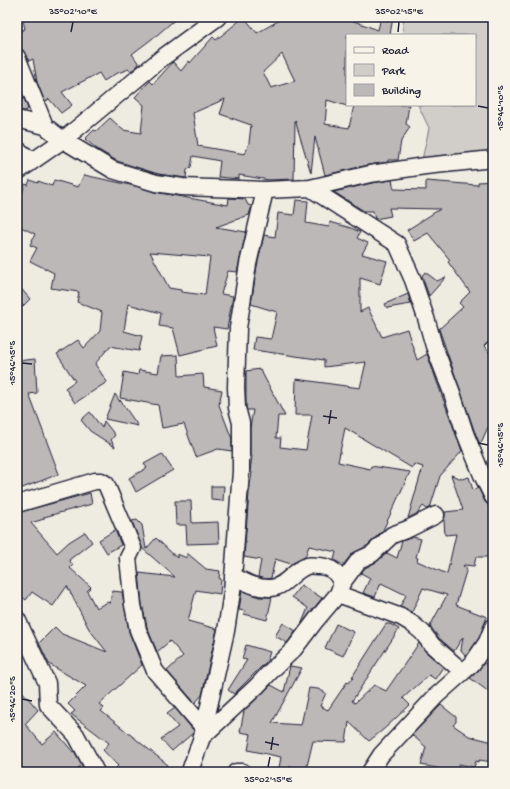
<svg xmlns="http://www.w3.org/2000/svg" width="510" height="789" viewBox="0 0 510 789" font-family="'Gochi Hand',sans-serif">
	<style>
		.green { fill: #d1cdc9; stroke: #7a7882 }
		.building { fill: #bbb8b7; stroke: #22223b; fill-rule: evenodd }
		.lines { fill: none; stroke-linecap: round; stroke-linejoin: round }
		.minor-casing { stroke: #22223b; stroke-width: 19 }
		.minor { stroke: #f7f3e8; stroke-width: 16 }
		.ticks { fill: none; stroke: #22223b; stroke-width: 1.5 }
		.neatline { fill: none; stroke: #22223b; stroke-width: 1.5 }
		.ticks-label { font-size: 10px; text-anchor: middle; fill: #22223b }
	</style>
	<rect width="100%" height="100%" fill="#eeebe1"/>
	<filter id="ink" filterUnits="userSpaceOnUse"><feTurbulence type="fractalNoise" baseFrequency=".025" numOctaves="2"/><feDisplacementMap in="SourceGraphic" scale="8" xChannelSelector="R" yChannelSelector="G"/><feConvolveMatrix kernelMatrix="1 2 1 2 8 2 1 2 1" color-interpolation-filters="sRGB"/></filter>
	<g filter="url(#ink)">
		<!-- green -->
		<path class="green" d="M404,17h89v139l-71,4 7,-32 -11,-23h57v-70h-73z"/>
		<!-- building -->
		<path class="building" d="M22,17h156l-21,18 -25,19 7,10 -5,5 -4,2 -1,-2 -14,5 -11,7 -5,-8 -37,19 10,13 -11,8 -12,-14 -4,3 -8,-20 -4,-23 -4,2 -6,-11 -6,-2v-16l8,-3z
			M244,17l13,16 28,-16h58l35,13 3,-13h12l-3,18h-43v71l-20,-6 -2,24 24,4 5,-23h55l-3,19 4,3 -9,14 -3,19h-10v2l-20,3 -43,10 -10,-38 -4,36 -16,-53 -1,59 -25,1 -30,-5v4l-21,-2 2,-16 -27,-5 -2,11 -4,3 -1,8 -28,-4 -41,-13 -20,-12 -12,-10 9,-9 2,1 14,-13 13,12 18,3 3,-28 -9,-8 15,-16 3,3 20,-22 8,9 8,-10 1,2 23,-26 3,3zM282,54l13,27 -24,7 -8,-16zM225,99l-5,15 31,11 -2,18 -4,11 -47,-8 -5,-33z
			M24,98l4,11 -3,2 -8,-1v-6z
			M84,175l51,11 19,6 74,13 1,-7 16,1 3,6 4,1 -3,9 -33,12 30,5 -9,40 -9,-1 -7,23 12,2 -6,33 -14,-2 4,19 -37,9 -7,-27 -14,-2 2,-13 -33,-9 -4,27 18,5 -3,15 -29,-5 -15,18 12,18 -32,21 -10,-15 10,-7 -18,-27 21,-14 6,8 16,-17 2,-19 -25,-10 2,-10 -28,-4 3,-15 -24,-12 7,-13 -7,-3 5,-11 -18,-9v-22l2,1 6,-20 3,1 2,-5 8,3v-2l14,5 2,-6 24,7zM150,252l60,5 -5,38 -24,-3v-2l-12,-2z
			M392,180l2,9 32,1v-9l52,4v-3l15,-1v156l-9,9 9,11v70h-5l-7,16 -2,-1 -5,-12 -35,-101 24,-22 -4,-4 11,-11 -22,-30 2,-2 -22,-27 -14,8 -7,-11 33,-21 -51,-1 2,8 -16,3 -2,-8h-9l-30,-19 38,-9z
			M296,200l12,1 -2,22 23,4 1,-5 21,6 9,4 -3,6 11,5 -6,11 25,7 -7,23 -20,-6v34l8,-4 14,29 25,-8 10,31 10,-6 35,97 -22,25 -10,32 -3,1 -4,-3 -5,7 -10,5 13,-45h1h-1l2,-6 -9,-3 -2,4 -67,-40 -7,34 32,7 1,-3 39,6 -27,58 -16,16 -15,8 -9,11 -9,-5 2,-8 -27,-6 -4,11 -14,7 -16,-5 -4,19 -5,1 -8,-2 3,-17 -17,-3 5,-64 3,-21h-2l2,-16 -2,-1v-27l3,-18h-6l-1,-3v-36l14,-2 25,47h-7l-2,22h5l-1,9 26,3 6,-35h-17l1,-36 64,9 6,-26 -42,5v-7l-71,-10 2,-13 16,2 6,-27 -26,-8 6,-38 7,-31 11,2 3,-24 16,2z
			M425,272l12,9 9,-4 -17,19 -7,-20z
			M17,284l13,15 -13,13z
			M408,294l3,10 -24,4 -2,-4z
			M178,355l1,21 24,-2 1,13 18,3 -3,15 13,34v12l-14,-2 -22,8 -12,-33 -22,4 -4,-23 -38,-7 4,-26 14,3 1,-5 19,3 3,-17z
			M35,359l2,34 -8,1 30,80 -42,16v-129z
			M115,394l5,8v-2l18,26 -33,-7z
			M90,412l12,16 2,-7 11,14 -4,5 4,7 -25,-16 -9,-11z
			M162,454l11,16 -37,22 -7,-14 18,-10 -3,-4z
			M451,475l11,4 7,-2 4,13 5,-3 7,15 3,3 5,1v51h-17l-2,9 -10,-1 -1,1 4,2 -11,37 31,12 -8,21 -13,18 -5,-6 2,-13 -9,14 -15,-13 -9,-12 17,-31 -24,-7 -11,24 -12,-5 6,-12 -25,-12 -6,14 -12,-4 7,-15 -9,-5 4,-5 11,-6 11,-9 10,5 5,-17 11,-4 8,2 -5,18 2,1 -1,3 30,13 9,-40 -11,1 -1,-14 1,-5v-4l18,-2z
			M211,486h13l-1,15 -12,-1z
			M90,493l2,11 -48,13v2l-13,4 26,30 12,-11 16,-10 7,10 -23,18 4,5 -3,3 21,19 -4,4 9,17 12,-6 2,2 2,-13 10,1 7,40 13,33 -43,39 5,4 -3,3 67,54 -10,7h-46l6,-6 -15,-16 6,-7 -38,-29 4,-3 -7,-7 18,-18 -37,-22 -10,-21 16,-16 7,7 45,18 -18,-23 -22,-43 -14,20 -21,-14 -6,8 -9,-7v-80z
			M175,501h16l1,22 26,-1 1,21 -32,1 -1,-19h-10z
			M137,520l5,5 4,24 10,-11 21,20v-4l10,4v-5l19,16 14,2 -1,7 2,1 -1,15 -24,-4 -8,31 29,8 -15,66 -7,8 -28,-32 16,-15 -13,-15 -13,11 -10,-25 -5,-23 -3,-31 36,4 -33,-29 -10,-27z
			M115,530l6,15 -14,8 -8,-13z
			M301,585l21,13 -21,27 7,-17 -16,-11z
			M242,591l17,6h13l-5,23 -23,-6 1,-3 -6,-1z
			M283,623l13,8 -9,12 -12,-7z
			M336,624l18,8 -11,24 -18,-8z
			M386,624h4l9,5 -47,72 3,2 19,-18 12,6 33,-48 7,9 17,15 -8,12 -6,-4 -26,23 7,7 -26,24 -15,12 -20,-19 -3,20 -33,-1 -7,29 -16,-4 -1,5 -10,-3 2,-11 -33,-7 3,-16 -11,-2 4,-21 27,-26 13,7 6,-26 12,2 -30,55 29,2 8,-37 9,1 8,4 -6,13 8,4 19,-28 1,1 6,-5 -2,-1z
			M246,645l24,7 -3,9 -33,33 -6,-4 19,-30 -5,-1z
			M484,663l9,6v26l-23,-17 8,-7z
			M17,685l21,25 -13,14 17,20 14,-12 17,20 1,-1 8,14 -9,7h-56z
			M441,705l15,12v5l-3,3 16,11 24,6v20l-14,-2v2l-3,-1 -2,6 -15,-3 -1,8 -37,-7 5,-18 -14,-12z
			M175,708l19,23 -1,2 -21,18 -11,-12 17,-12 -11,-13z"/>
		<g class="lines">
			<defs>
				<path id="minor" d="M17,57l28,69
					M17,119l28,7 18,14 50,30 43,13 26,4 83,3 45,-2 60,-14 55,-8 68,-7
					M17,149l15,12
					M17,172l46,-32 99,-82 56,-41
					M310,188l87,56 16,36 13,38 8,28 18,47 13,40 17,42 11,22
					M17,504l78,-23h6l5,3 27,64 -5,10 5,47 5,25 17,41 49,57
					M342,583l17,-23 13,-6 20,-19 16,-6 28,-14
					M338,594l63,23 10,6 11,9 10,13 31,27
					M17,619l30,64 1,22 28,30 20,37
					M202,737l55,-51 15,-16 22,-21 22,-29 22,-26 4,-11c-6,-11 -10,-16 -23,-17 -4,0 -9,-1 -12,0 -15,5 -20,20 -36,22 -14,1 -26,-6 -38,-12
					M190,771l12,-34 24,-106 6,-39 9,-121v-48l-4,-15 -1,-21 2,-59 10,-64 17,-74
					M236,772h7
					M370,772l11,-17 55,-59 36,-32 15,-22 6,-15"/>
			</defs>
			<!-- minor casing -->
			<use href="#minor" class="minor-casing"/>
			<!-- minor -->
			<use href="#minor" class="minor"/>
		</g>
	</g>
	<!-- ticks -->
	<path class="ticks" d="M71,32l2,-10M398,32l1,-10M478,106l10,2M22,363l10,1M323,416l14,2M329,424l2,-14M478,443l10,2M22,699l10,2M265,742l14,3M271,750l2,-13M268,767l2,-10"/>
	<!-- margin -->
	<rect width="510" height="789" fill="none" stroke="#f7f3e8" stroke-width="44"/>
	<!-- legend -->
	<rect x="346" y="34" width="130" height="72" fill="#f7f3e8" stroke="#a29fa3"/>
	<rect x="354" y="47" width="20" height="6" fill="#f7f3e8" stroke="#a29fa3"/>
	<text x="382" y="54" font-size="12" fill="#22223b">Road</text>
	<rect x="354" y="64" width="20" height="12" fill="#d1cdc9" stroke="#a29fa3"/>
	<text x="382" y="74" font-size="12" fill="#22223b">Park</text>
	<rect x="354" y="84" width="20" height="12" fill="#bbb8b7" stroke="#a29fa3"/>
	<text x="382" y="94" font-size="12" fill="#22223b">Building</text>
	<rect x="22" y="22" width="466" height="745" class="neatline"/>
	<g class="ticks-label">
		<text x="73" y="14">35°02'10"E</text>
		<text x="399" y="14">35°02'15"E</text>
		<text transform="translate(499 108) rotate(-90)" y="4">15°46'10"S</text>
		<text transform="translate(11 363) rotate(-90)" y="4">15°46'15"S</text>
		<text transform="translate(499 445) rotate(-90)" y="4">15°46'15"S</text>
		<text transform="translate(11 699) rotate(-90)" y="4">15°46'20"S</text>
		<text x="268" y="782">35°02'15"E</text>
	</g>
</svg>
